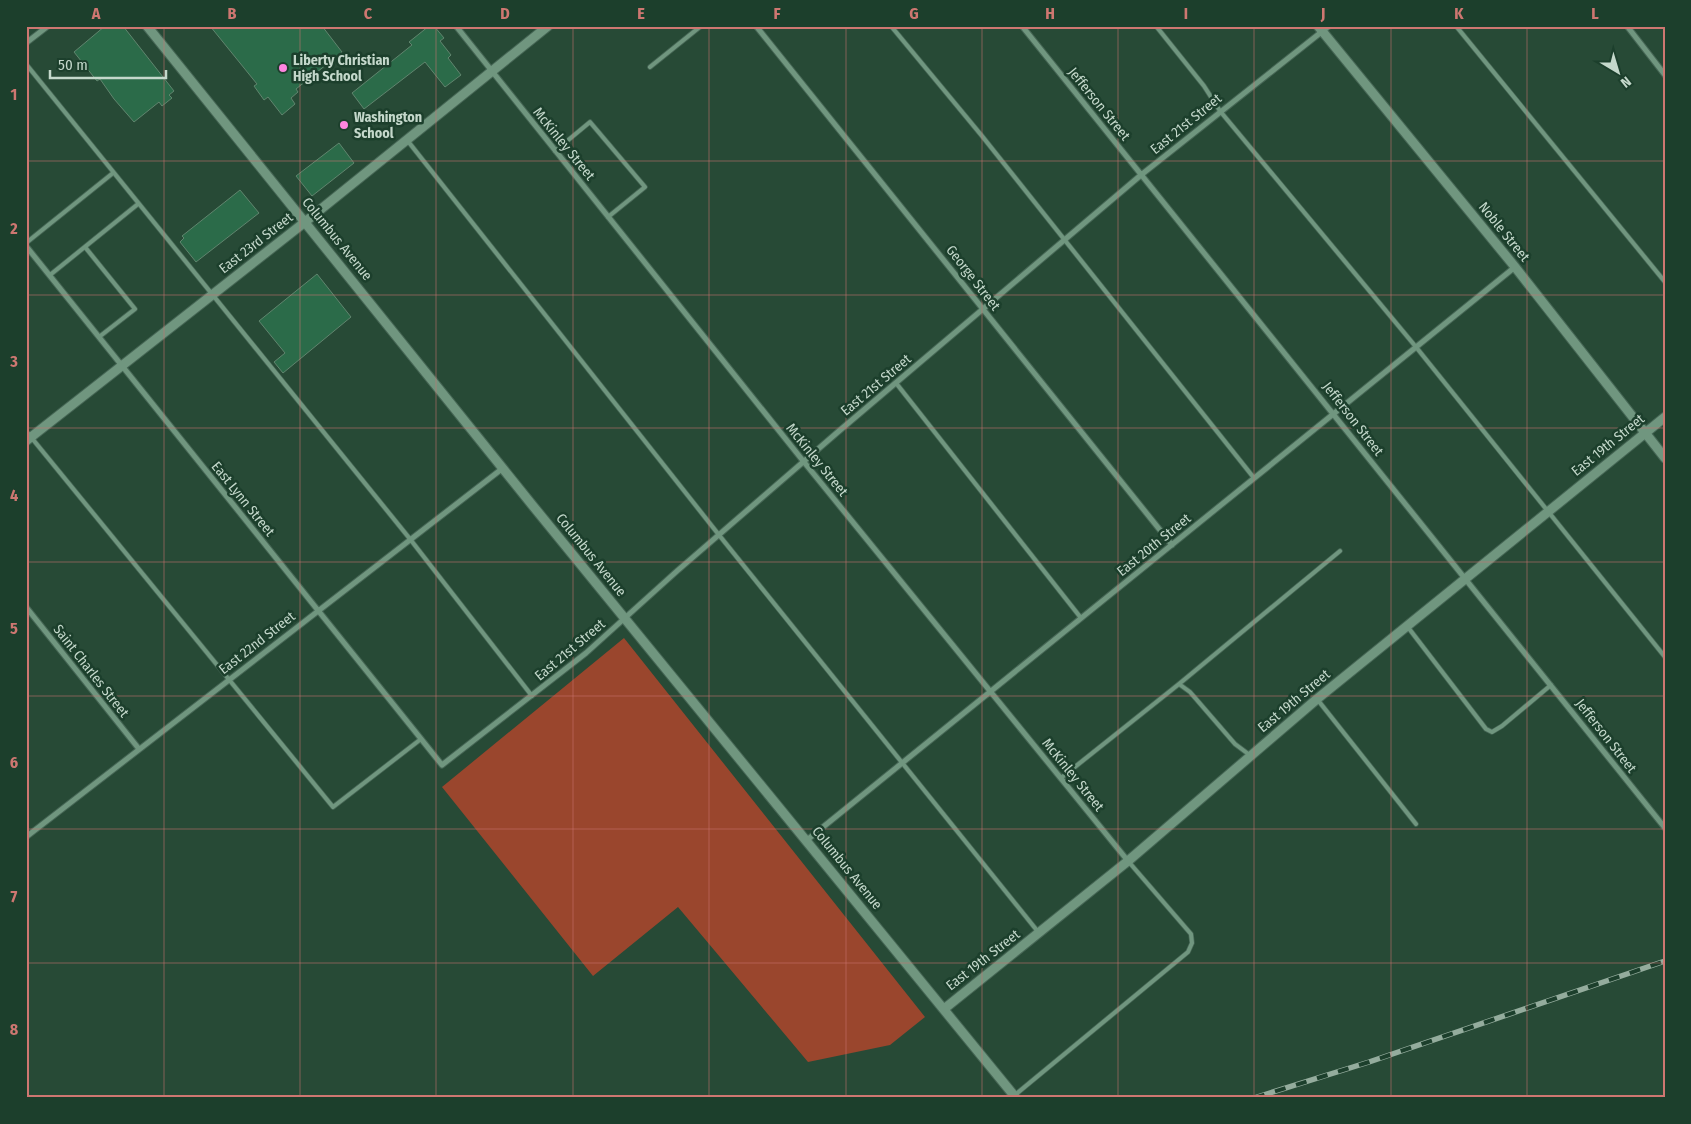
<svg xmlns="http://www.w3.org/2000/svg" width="1691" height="1124" viewBox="0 0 1691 1124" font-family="'Fira Sans Condensed',sans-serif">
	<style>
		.green { fill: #9a462d }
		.building { fill: #2b6b49; stroke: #60856e }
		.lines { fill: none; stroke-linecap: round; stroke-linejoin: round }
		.service-casing { stroke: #466655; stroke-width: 5.5 }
		.minor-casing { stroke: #466655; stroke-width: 7 }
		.tertiary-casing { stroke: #466655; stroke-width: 11 }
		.service { stroke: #70967f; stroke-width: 4 }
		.minor { stroke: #70967f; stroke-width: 5 }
		.tertiary { stroke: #70967f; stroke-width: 9 }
		.rail-casing { stroke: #94ac9d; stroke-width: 5.5 }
		.rail { stroke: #1c3f2c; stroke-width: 4; stroke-dasharray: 11; stroke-linecap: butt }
		.grid { fill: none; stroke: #ce7771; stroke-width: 1; stroke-opacity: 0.55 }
		.poi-dot { fill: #fe85e0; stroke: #1c3f2c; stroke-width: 2 }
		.labels { text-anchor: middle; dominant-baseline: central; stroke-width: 5; stroke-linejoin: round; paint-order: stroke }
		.poi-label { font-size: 14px; font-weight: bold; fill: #c4d8cb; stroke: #1c3f2c; text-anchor: start }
		.street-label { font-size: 14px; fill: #c4d8cb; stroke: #1c3f2c }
		.neatline { fill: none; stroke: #ce7771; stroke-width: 2 }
		.grid-label { font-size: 16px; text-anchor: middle; font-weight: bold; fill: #ce7771 }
	</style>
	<rect width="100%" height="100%" fill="#274a36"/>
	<!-- green -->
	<path class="green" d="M624,638l301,379 -35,28 -82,17 -130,-155 -85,69 -151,-189z"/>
	<!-- building -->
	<path class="building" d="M105,26h18l51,65 -5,4 3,3 -10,8 -3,-4 -25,20 -20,-23 -14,-20 -3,2 -23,-29z
		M210,26h112l20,26 -46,37 2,3 -7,6 4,6 -13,11 -14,-18 -4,3 -10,-14 3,-2z
		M429,26h5l10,12 -4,3 11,14 -3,3 13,17 -16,12 -20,-25 -61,47 -12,-16 60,-48 -3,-3z
		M339,143l15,20 -42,33 -16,-20z
		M240,190l19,23 -63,49 -16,-20 4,-4 -2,-2z
		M317,274l34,43 -68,56 -9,-11 11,-9 -26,-32z"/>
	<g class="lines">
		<defs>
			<path id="service" d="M891,26l91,110 272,342
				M1156,26l48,60 16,25 196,236 249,310
				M1456,26l209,256
				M26,64l384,475 122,157
				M650,67l51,-41
				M407,140l312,395 320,398
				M555,151l35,-29 55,65 -37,30
				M26,243l87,-70
				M85,247l50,62 -36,28
				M50,275l88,-71
				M896,383l185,235
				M26,431l307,376 88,-68
				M1407,626l79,103 6,3 10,-6 49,-41
				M1179,684l11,8 45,52 16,12
				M1317,699l99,125
				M1061,778l118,-94 161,-133
				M1015,1095l173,-143 4,-9 -1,-9 -63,-73"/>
			<path id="minor" d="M456,26l348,436 324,399
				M756,26l416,519
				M1022,26c214,267 430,533 643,802
				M1627,26l38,49
				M26,43l22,-17
				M26,246l416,519 144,-112 91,-82 162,-140 302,-256 188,-149
				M26,607l113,142
				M26,837l477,-369
				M807,840l708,-573"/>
			<path id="tertiary" d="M147,26l386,480 483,592
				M1318,26l197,241 150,191
				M26,441l279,-219 243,-196
				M944,1009l184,-148 189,-162 348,-282"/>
		</defs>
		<!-- service casing -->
		<use href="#service" class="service-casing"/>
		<!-- minor casing -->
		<use href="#minor" class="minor-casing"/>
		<!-- tertiary casing -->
		<use href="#tertiary" class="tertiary-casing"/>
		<!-- service -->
		<use href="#service" class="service"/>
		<!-- minor -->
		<use href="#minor" class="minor"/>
		<!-- tertiary -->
		<use href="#tertiary" class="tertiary"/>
		<defs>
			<path id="rail" d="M1254,1098l115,-36 296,-101"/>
		</defs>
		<!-- rail casing -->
		<use href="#rail" class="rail-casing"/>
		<!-- rail -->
		<use href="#rail" class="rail"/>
	</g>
	<!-- grid -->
	<path class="grid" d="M164,26v1072M300,26v1072M436,26v1072M573,26v1072M709,26v1072M846,26v1072M982,26v1072M1118,26v1072M1254,26v1072M1391,26v1072M1527,26v1072M26,161h1639M26,295h1639M26,428h1639M26,562h1639M26,696h1639M26,829h1639M26,963h1639"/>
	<!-- markers -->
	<g class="poi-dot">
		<circle cx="283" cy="68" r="5"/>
		<circle cx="344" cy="125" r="5"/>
	</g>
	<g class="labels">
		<!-- poi labels -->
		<g class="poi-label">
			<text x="293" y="60">Liberty Christian<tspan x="293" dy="16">High School</tspan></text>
			<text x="354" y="117">Washington<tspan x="354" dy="16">School</tspan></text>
		</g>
		<!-- street labels -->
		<g class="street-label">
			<text transform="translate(1099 104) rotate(51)">Jefferson Street</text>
			<text transform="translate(1186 124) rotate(-39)">East 21st Street</text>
			<text transform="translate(564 144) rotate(51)">McKinley Street</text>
			<text transform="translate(1504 232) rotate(51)">Noble Street</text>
			<text transform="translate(337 239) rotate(51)">Columbus Avenue</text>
			<text transform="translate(256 243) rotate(-38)">East 23rd Street</text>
			<text transform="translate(973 278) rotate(52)">George Street</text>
			<text transform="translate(876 385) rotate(-40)">East 21st Street</text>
			<text transform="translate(1353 419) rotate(52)">Jefferson Street</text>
			<text transform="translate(1608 445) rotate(-39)">East 19th Street</text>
			<text transform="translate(817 460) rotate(51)">McKinley Street</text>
			<text transform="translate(243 499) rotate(51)">East Lynn Street</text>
			<text transform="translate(1154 545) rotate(-39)">East 20th Street</text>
			<text transform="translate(591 555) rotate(51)">Columbus Avenue</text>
			<text transform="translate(257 643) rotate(-38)">East 22nd Street</text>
			<text transform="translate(570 650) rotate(-40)">East 21st Street</text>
			<text transform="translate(91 671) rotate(52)">Saint Charles Street</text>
			<text transform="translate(1294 701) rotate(-40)">East 19th Street</text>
			<text transform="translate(1606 736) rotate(52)">Jefferson Street</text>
			<text transform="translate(1073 775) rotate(51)">McKinley Street</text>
			<text transform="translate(847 868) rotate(51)">Columbus Avenue</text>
			<text transform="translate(983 960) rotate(-38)">East 19th Street</text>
		</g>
	</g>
	<!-- border -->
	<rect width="1691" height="1124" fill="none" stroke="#1c3f2c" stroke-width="55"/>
	<!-- north arrow -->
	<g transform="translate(1618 72) rotate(142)" stroke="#1c3f2c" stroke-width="4" paint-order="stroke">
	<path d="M0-4L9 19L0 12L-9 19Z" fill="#c4d8cb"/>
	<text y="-8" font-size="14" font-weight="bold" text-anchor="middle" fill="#c4d8cb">N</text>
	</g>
	<!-- scale -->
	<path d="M50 70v8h116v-8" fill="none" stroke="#c4d8cb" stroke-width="2.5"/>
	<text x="58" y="70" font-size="15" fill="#c4d8cb" stroke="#1c3f2c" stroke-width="4" paint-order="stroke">50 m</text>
	<rect x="28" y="28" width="1636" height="1068" class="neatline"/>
	<g class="grid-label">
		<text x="96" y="19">A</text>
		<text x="232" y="19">B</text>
		<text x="368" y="19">C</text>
		<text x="505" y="19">D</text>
		<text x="641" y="19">E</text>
		<text x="777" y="19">F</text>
		<text x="914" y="19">G</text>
		<text x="1050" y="19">H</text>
		<text x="1186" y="19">I</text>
		<text x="1323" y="19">J</text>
		<text x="1459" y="19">K</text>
		<text x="1595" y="19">L</text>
		<text x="14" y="100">1</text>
		<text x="14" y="234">2</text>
		<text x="14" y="367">3</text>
		<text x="14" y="501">4</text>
		<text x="14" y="634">5</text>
		<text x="14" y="768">6</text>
		<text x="14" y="902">7</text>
		<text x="14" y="1035">8</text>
	</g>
</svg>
